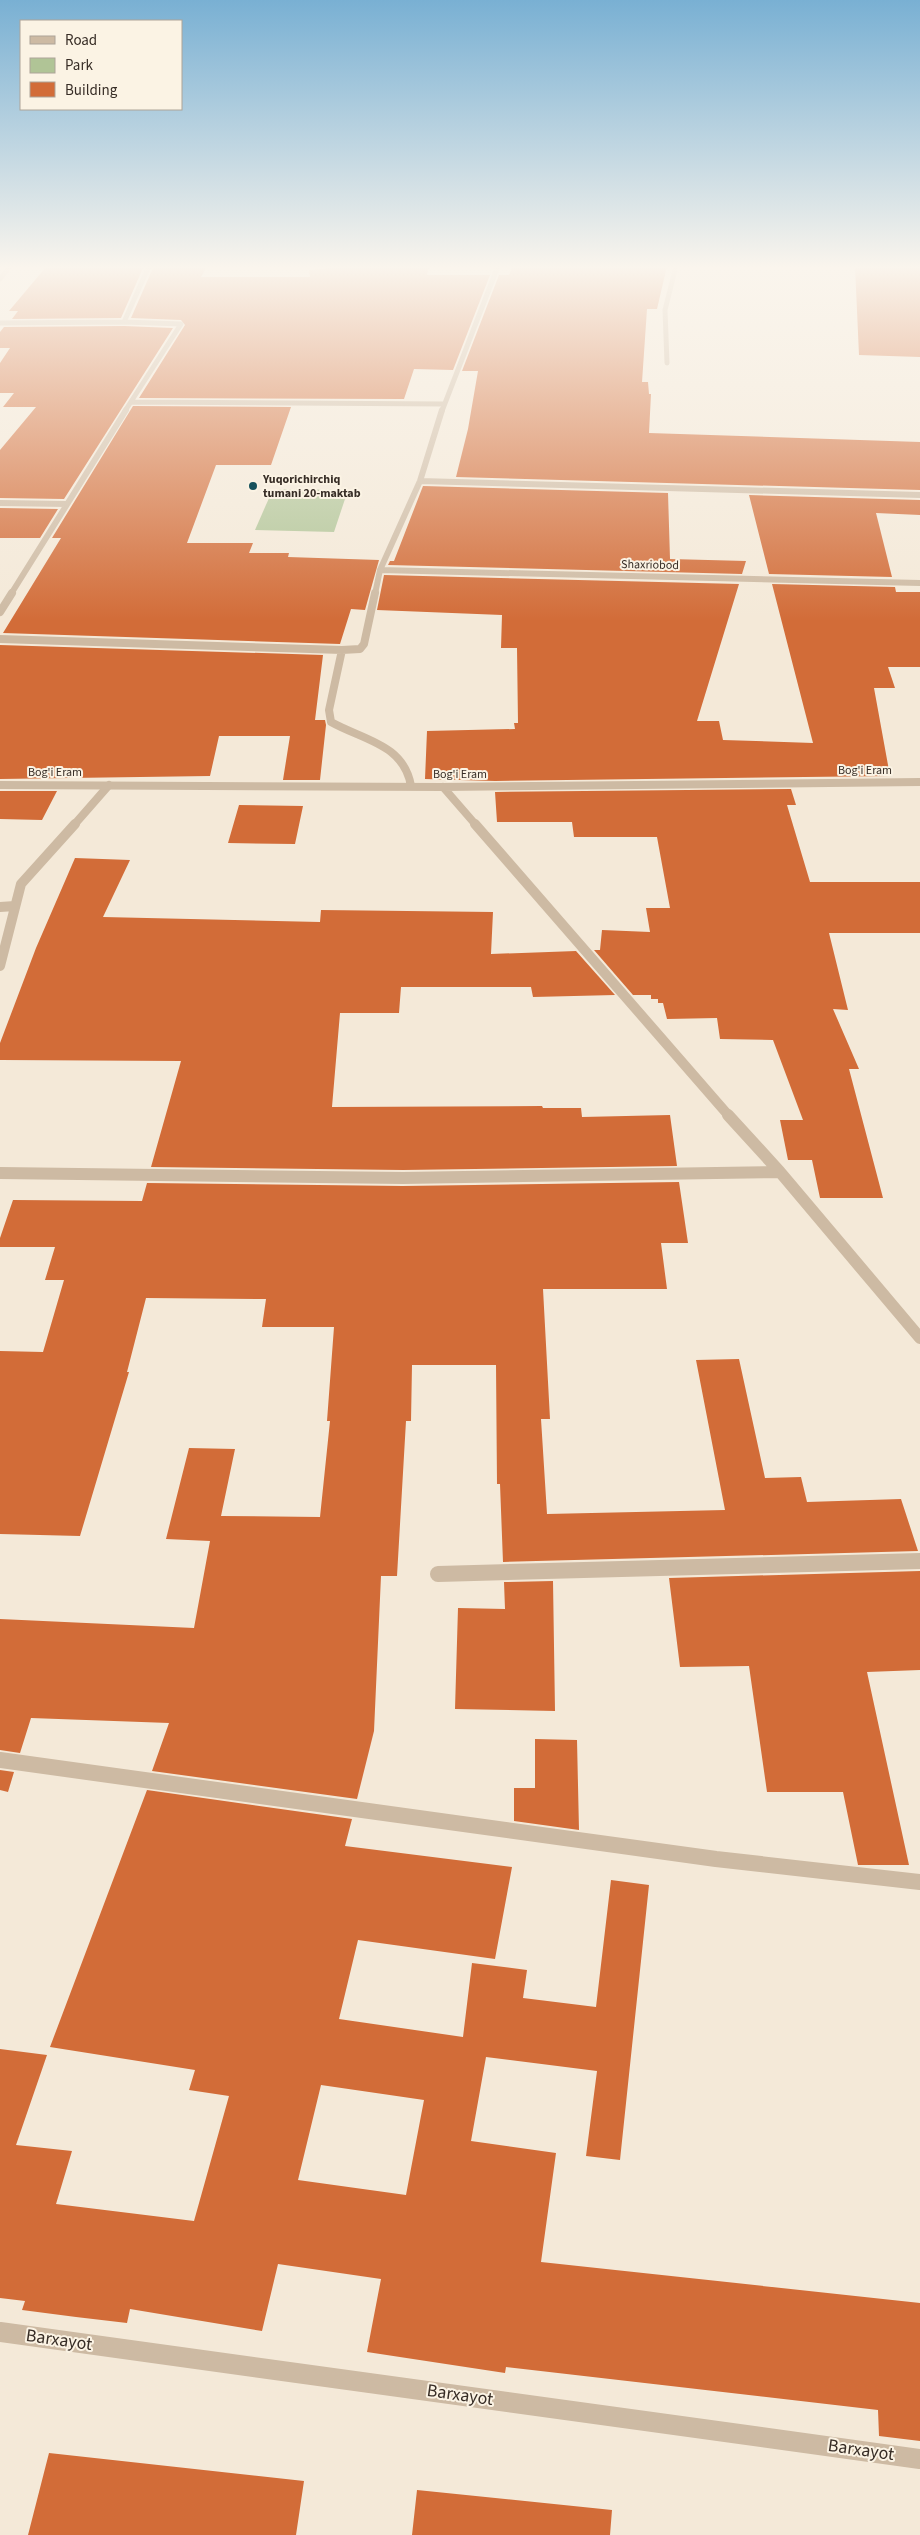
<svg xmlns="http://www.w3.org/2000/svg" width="920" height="2535" viewBox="0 0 920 2535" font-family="'Source Sans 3',sans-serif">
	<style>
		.green { fill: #b0c496 }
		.building { fill: #d26c38; fill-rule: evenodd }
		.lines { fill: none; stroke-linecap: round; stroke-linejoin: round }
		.service-far1 { stroke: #cdbaa3; stroke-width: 8 }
		.service { stroke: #cdbaa3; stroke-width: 10 }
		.minor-far6 { stroke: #cdbaa3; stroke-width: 5 }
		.minor-far5 { stroke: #cdbaa3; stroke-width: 6 }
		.minor-far4 { stroke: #cdbaa3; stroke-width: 8 }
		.minor-far3 { stroke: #cdbaa3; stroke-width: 10 }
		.minor-far2 { stroke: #cdbaa3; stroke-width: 12 }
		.minor-far1 { stroke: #cdbaa3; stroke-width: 16 }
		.minor { stroke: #cdbaa3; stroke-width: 20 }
		.poi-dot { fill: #17515c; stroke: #fbf3e4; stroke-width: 2 }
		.labels { text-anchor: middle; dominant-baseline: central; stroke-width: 4; stroke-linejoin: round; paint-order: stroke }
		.far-poi-label { font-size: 12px; font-weight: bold; fill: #372d26; stroke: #fbf3e4; text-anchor: start }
		.far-street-label { font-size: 12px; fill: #372d26; stroke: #fbf3e4 }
		.near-street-label { font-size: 18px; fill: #372d26; stroke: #fbf3e4 }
	</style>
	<rect width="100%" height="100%" fill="#f4e9d8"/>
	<!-- green -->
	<path class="green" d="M273,489l75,1 -14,42 -79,-2z"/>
	<!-- building -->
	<path class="building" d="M326,266h103l-2,9h63l-37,95 -39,-1 -10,30 -265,-1 46,-73 -4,-5 -50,-2 22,-50h53l-5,9h109l-1,-7 16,-1z
		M513,266h154l-10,43h-10l-5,73h6l1,12h2l-2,39 271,9v48l-464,-13 12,-48 10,-58h-16l37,-96h10z
		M855,266h65v91l-61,-2z
		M46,267h18l79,1 -22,50 -109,1 6,-8h-9z
		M124,326l49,2 -109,171 -64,-1v-48l36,-43h-33l11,-14h-14v-30l10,-15h-10v-16l4,-5z
		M133,406l158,1 -20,58h-55l-29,78h66l-4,10h40l-1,4 91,3 -14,50 -14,-1 -11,35 -337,-11 58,-95h-9z
		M423,486l245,7 2,66 76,2 -4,13 -354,-9 2,-4h4z
		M749,495l171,5v15l-44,-2 16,64 -123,-3z
		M0,508l58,1 -18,29h-40z
		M384,575l355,9 -42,137h22l4,19 90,3 -41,-159 123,3 1,5h24v75h-32l7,21h-21l16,88 -395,5 -70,-2 2,-48 88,-2 -1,-6h4l-1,-75h-16l1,-33 -125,-5z
		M0,645l323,10 -8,65h10l1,5 -6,55h-37l7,-44h-71l-9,40 -210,3z
		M791,789l5,16h-9l23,77h110v51h-91l19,77 -15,-1 26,60h-10l34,129h-63l-8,-38h-24l-8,-40h23l-30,-80 -53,-1 -3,-21 -50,1 -4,-16h-5v-4h-7v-4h-18l-39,-45h6l2,-20 48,2 -4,-24h24l-13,-71h-83l-2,-15h-75l-2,-30z
		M0,791h57l-15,29 -42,-1z
		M239,805l64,1 -8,38 -67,-1z
		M75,858l55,2 -27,57 217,5 1,-12 172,2 -2,42 85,-3 39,44 -82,2 -2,-10h-130l-2,26h-59l-8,94 210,-1 1,2h38l1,9 88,-2 7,51 -274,4 -252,-3 30,-106 -181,-1v-17l36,-95z
		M679,1182l9,61h-27l6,46h-124l7,130h-9l6,95 178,-4 -29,-150 43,-1 26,119 36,-1 6,25 94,-3 17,52 -415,11 -3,-78h-3l-1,-119h-84l-1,56h-5l-9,155h-16l-7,155 -17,68 -205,-28 17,-48 -138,-5 -11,35 -20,-3v-131l194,9 16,-87 -44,-2 23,-91 46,1 -14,67 99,1 10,-96h-3l7,-94h-72l4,-28 -120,-1 -19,74h2l-49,164 -80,-2v-183l43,1 21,-72h-19l10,-33h-55v-9l13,-38 129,1 5,-18 256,3z
		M920,1571v99l-53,2 42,193h-51l-15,-73h-76l-18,-126 -69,1 -11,-89z
		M553,1581l2,130 -100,-2 3,-101 47,1 -1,-27z
		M535,1739l42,1 2,90 -65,-9v-33h21z
		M0,1770l14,2 -6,20 -8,-2z
		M147,1790l205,29 -7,27 167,21 -17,92 -137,-19 -19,79 124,18 9,-74 55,7 -4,28 73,9 15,-127 38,5 -29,275 -34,-4 11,-85 -111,-14 -15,84 85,12 -15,109 379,41v138l-41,-5 -1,-26 -372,-43 -1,6 -138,-21 14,-73 -103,-15 -16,67 -132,-22 -3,14 -51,-6 -54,-7 3,-9 -25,-3v-249l47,6 -31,90 56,6 -16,53 138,17 35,-125 -40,-6 6,-20 -145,-23zM321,2085l103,15 -18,95 -108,-15z
		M49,2453l255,28 -8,54h-268z
		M417,2490l195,20 -2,25h-198z"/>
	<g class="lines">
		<!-- service-far1 -->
		<path class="service-far1" d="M74,825l35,-40"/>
		<!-- service -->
		<path class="service" d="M0,907l15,-1
			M0,966l21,-82 54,-60"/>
		<!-- minor-far6 -->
		<path class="minor-far6" d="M0,279l10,-13
			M0,323l124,-1
			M667,363l-2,-53 11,-44
			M131,402l313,2
			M125,411l56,-87 -57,-2 25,-56
			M442,411l56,-145"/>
		<!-- minor-far5 -->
		<path class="minor-far5" d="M420,481l500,14
			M0,503l66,1
			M380,570l540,13
			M11,594l115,-184
			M375,594l5,-24 40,-89 22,-71"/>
		<!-- minor-far4 -->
		<path class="minor-far4" d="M375,593l-11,51 -4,5 -18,1 -13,60 2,12c32,18 73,22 80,64
			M0,612l12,-19
			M0,639l342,11
			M0,785l443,2 477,-5
			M443,787l33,38"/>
		<!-- minor-far3 -->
		<path class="minor-far3" d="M475,824l254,292"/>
		<!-- minor-far2 -->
		<path class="minor-far2" d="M728,1115l52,57 140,166
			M0,1173l403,5 377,-6"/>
		<!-- minor-far1 -->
		<path class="minor-far1" d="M438,1574l482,-13
			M0,1760l716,99 204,23"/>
		<!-- minor -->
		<path class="minor" d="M0,2332l920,127"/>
	</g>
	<!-- sky -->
	<linearGradient id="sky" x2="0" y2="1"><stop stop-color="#79b0d3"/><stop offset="0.43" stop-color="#faf5ed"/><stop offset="1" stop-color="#faf5ed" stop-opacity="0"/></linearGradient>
	<rect width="920" height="621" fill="url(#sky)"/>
	<!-- markers -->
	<circle class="poi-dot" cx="253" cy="486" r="5"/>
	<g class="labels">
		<!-- far-poi labels -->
		<g class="far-poi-label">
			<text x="263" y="479">Yuqorichirchiq<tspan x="263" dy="14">tumani 20-maktab</tspan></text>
		</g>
		<!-- far-street labels -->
		<g class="far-street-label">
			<text transform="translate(650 565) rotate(1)">Shaxriobod</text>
			<text x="865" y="770">Bog'i Eram</text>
			<text x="55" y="772">Bog'i Eram</text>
			<text x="460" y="774">Bog'i Eram</text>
		</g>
		<!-- near-street labels -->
		<g class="near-street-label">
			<text transform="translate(59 2340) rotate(8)">Barxayot</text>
			<text transform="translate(460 2395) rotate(8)">Barxayot</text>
			<text transform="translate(861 2450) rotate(8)">Barxayot</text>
		</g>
	</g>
	<!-- legend -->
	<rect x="20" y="20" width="162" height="90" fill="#fbf3e4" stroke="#ada498"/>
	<rect x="30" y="36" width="25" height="8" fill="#cdbaa3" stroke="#ada498"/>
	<text x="65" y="45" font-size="15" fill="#372d26">Road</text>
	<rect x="30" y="58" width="25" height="15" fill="#b0c496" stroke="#ada498"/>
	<text x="65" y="70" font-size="15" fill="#372d26">Park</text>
	<rect x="30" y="82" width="25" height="15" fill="#d26c38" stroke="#ada498"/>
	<text x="65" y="95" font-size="15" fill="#372d26">Building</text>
</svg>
